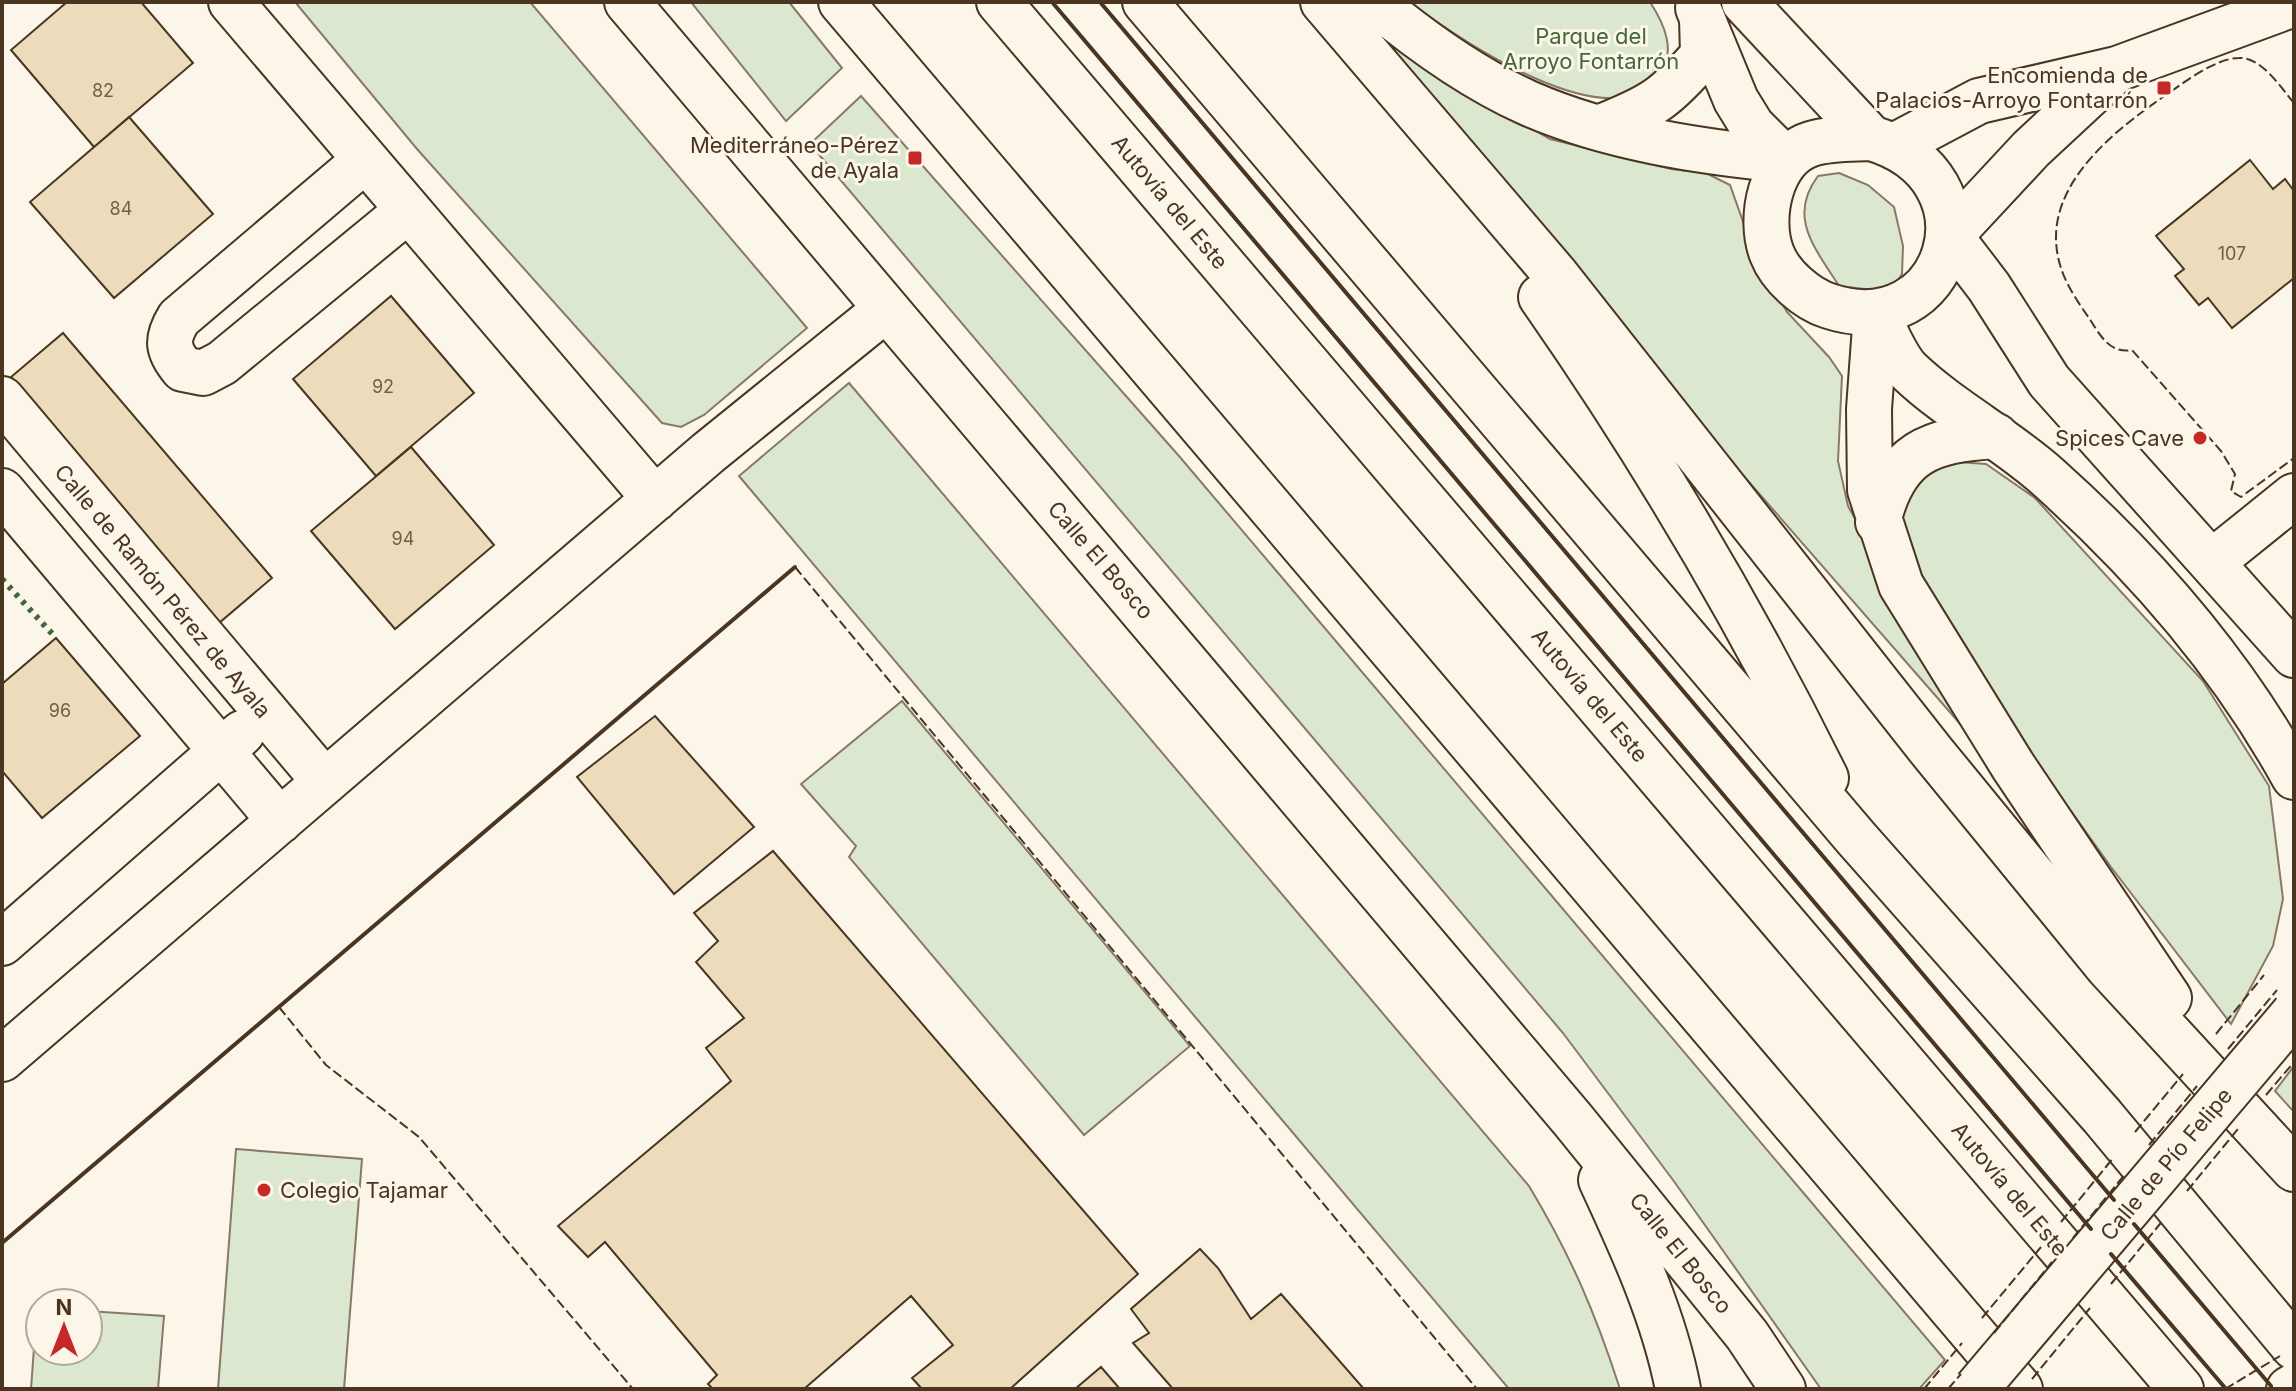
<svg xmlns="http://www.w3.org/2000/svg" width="2296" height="1391" viewBox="0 0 2296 1391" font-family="Inter,sans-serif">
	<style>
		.green { fill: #dce7d0; stroke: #887966; stroke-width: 2 }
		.building { fill: #ecdcbc; stroke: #4a3520; stroke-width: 2 }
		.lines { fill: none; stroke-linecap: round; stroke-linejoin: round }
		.minor-casing { stroke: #4a3520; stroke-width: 48 }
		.highway-casing { stroke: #4a3520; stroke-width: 48 }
		.minor { stroke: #fbf6e9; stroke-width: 44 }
		.highway { stroke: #fbf6e9; stroke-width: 44 }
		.minor-bridge-casing { stroke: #4a3520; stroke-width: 48; stroke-linecap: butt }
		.minor-bridge { stroke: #fbf6e9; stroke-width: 44 }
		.hedge { stroke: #436837; stroke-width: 6; stroke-dasharray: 4 6; stroke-linecap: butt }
		.fence { stroke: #4a3520; stroke-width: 2; stroke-dasharray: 10 4; stroke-linecap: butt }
		.wall { stroke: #4a3520; stroke-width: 4 }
		.poi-dot { fill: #c62828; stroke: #fbf6e9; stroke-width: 3 }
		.labels { text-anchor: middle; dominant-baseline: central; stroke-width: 6; stroke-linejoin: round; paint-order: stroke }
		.number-label { font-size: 18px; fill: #725f47 }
		.park-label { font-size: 22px; fill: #436837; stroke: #fbf6e9 }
		.poi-label { font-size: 22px; fill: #4a3520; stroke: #fbf6e9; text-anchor: end }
		.street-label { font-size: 22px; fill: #4a3520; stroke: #fbf6e9 }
	</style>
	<rect width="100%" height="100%" fill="#fbf6e9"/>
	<!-- green -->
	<path class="green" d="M295,2h235l277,326 -103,87 -23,12 -19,-4 -245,-274z
		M691,2h98l53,66 -56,53z
		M1409,2h241c15,23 26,49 10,73 -49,70 -205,-39 -251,-73z
		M1361,19l80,57 109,63 121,30 35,4 24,12 27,76 30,51 42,45 13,19 -4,85 10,45 92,169 22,51 -261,-299z
		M861,96l318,360 766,904 -26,29h-98l-148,-209 -110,-147 -753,-889z
		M1839,173l29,12 26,22 9,39 -1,28 -12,18 -51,-6c-24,-38 -52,-69 -21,-110z
		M849,383l680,803c42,70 66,126 91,203h-111l-770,-913z
		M1944,461l42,3 49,34 168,183 66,105 14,113 -10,47 -42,78 -120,-157 -189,-264 -26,-75 19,-51z
		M902,701l288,345 -106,89 -235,-278 7,-11 -55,-62z
		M2294,1066v46l-19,-21z
		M236,1149l126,10 -18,230h-126z
		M37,1307l3,44h48v-40l76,5 -6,73h-127z"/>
	<!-- building -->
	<path class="building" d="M67,2h74l52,61 -99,84 -83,-97z
		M129,117l84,97 -99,84 -84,-96z
		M2250,160l23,29 12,-10 9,12v87l-62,50 -24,-30 -9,7 -24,-29 9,-7 -28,-33z
		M391,296l83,97 -98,83 -83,-97z
		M63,333l209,245 -53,45 -208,-246z
		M411,447l83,98 -99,84 -84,-98z
		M56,638l84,98 -98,82 -40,-47v-87z
		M655,716l99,111 -80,67 -97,-117z
		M773,851l365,423 -128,115h-88l-10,-11 41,-33 -42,-49 -107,93h-91l-5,-5 9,-9 -112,-133 -17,15 -30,-31 173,-145 -25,-33 38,-30 -48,-56 22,-21 -24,-28z
		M1200,1249l18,19 33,51 30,-25 83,95h-191l-40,-46 16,-10 -18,-24z
		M1101,1367l19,22h-45z"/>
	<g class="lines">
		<defs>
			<path id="minor" d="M231,2l424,497
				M627,2l946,1118 174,215 36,54
				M1744,2l127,136
				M1698,8l38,92 16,26 34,34
				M1871,138c132,39 79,208 -42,168 -22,-7 -48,-29 -57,-52 -14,-35 -2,-97 39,-110 19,-6 41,-5 60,-6z
				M1896,145l83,-44 138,-32 177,-65
				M364,161l-185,157c-13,21 -12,32 4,51l20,4 19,-10 185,-152
				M1950,236l39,51 60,94 245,274
				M1950,236l81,-87 84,-78
				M1876,313c10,18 19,44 33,58 42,40 97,68 140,107 96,86 183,186 245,299
				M2,399l323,383
				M2,491l278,330
				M2212,562l82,-66
				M2,943l240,-210
				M2,1059l706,-606 178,-144
				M1601,1180c31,67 63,136 77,209
				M2289,1389l5,-3"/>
			<path id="highway" d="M841,2l1179,1387
				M999,2l1182,1387
				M1145,2l711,836 246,278 192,231
				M1323,2l234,274 376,477 175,214 186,202
				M1374,2c47,39 98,76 154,101 80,35 172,49 258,57
				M1601,127c53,-21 65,-29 102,-72l-1,-37
				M1541,297c106,152 203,315 285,481
				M1876,313l-7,96 1,81 31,95 112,181 156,232
				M1878,522c17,-70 51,-82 118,-86"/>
		</defs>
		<!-- minor casing -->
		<use href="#minor" class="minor-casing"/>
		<!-- highway casing -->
		<use href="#highway" class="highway-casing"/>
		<!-- minor -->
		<use href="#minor" class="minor"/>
		<!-- highway -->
		<use href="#highway" class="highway"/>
		<defs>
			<path id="minor-bridge" d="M1976,1389l318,-376"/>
		</defs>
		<!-- minor-bridge casing -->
		<use href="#minor-bridge" class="minor-bridge-casing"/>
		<!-- minor-bridge -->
		<use href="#minor-bridge" class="minor-bridge"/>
		<!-- hedge -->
		<path class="hedge" d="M2,579l54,59"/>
		<!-- fence -->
		<path class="fence" d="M2294,103c-13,-15 -32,-46 -55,-45 -24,0 -57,26 -76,39 -53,37 -127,95 -102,171 6,19 19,37 30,53 10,16 20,33 41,29l89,101 14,23 -4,17 10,6 53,-39
			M795,567l682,822
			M279,1007l47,58 93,72 214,252
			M2216,1034l48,-59
			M2228,1049l49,-59
			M2266,1095l28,-33
			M2135,1132l48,-58
			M2149,1145l48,-59
			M2187,1191l51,-62
			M2061,1222l53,-65
			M2073,1238l53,-65
			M2111,1284l53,-65
			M1982,1318l59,-71
			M1994,1333l58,-71
			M2032,1379l58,-71
			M1924,1389l38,-46
			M1948,1389l13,-15
			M2225,1389l55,-33"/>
		<!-- wall -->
		<path class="wall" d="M1052,2l1039,1227
			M1100,2l1014,1198
			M2134,1224l137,162
			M2,1243l793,-676
			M2111,1254l115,135"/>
	</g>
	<!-- markers -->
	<g class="poi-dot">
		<rect x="2156" y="80" width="16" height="16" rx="4"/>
		<rect x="907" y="150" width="16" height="16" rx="4"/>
		<circle cx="2200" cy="438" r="8"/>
		<circle cx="264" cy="1190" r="8"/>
	</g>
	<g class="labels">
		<!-- number labels -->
		<g class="number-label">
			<text x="103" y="90">82</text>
			<text x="121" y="208">84</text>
			<text x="2232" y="253">107</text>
			<text x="383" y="386">92</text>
			<text x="403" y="538">94</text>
			<text x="60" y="710">96</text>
		</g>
		<!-- park labels -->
		<g class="park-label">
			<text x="1591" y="36">Parque del<tspan x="1591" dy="25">Arroyo Fontarrón</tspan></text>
		</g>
		<!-- poi labels -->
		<g class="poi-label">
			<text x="2148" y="75">Encomienda de<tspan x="2148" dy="25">Palacios-Arroyo Fontarrón</tspan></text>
			<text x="899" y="145">Mediterráneo-Pérez<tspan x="899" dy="25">de Ayala</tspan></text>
			<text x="2184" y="438">Spices Cave</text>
			<text x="280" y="1190" text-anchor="start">Colegio Tajamar</text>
		</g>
		<!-- street labels -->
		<g class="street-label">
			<text transform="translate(1170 202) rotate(50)">Autovía del Este</text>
			<text transform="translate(1101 560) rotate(49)">Calle El Bosco</text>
			<text transform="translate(163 591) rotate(50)">Calle de Ramón Pérez de Ayala</text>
			<text transform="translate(1590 695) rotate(50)">Autovía del Este</text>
			<text transform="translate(2166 1164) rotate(-50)">Calle de Pío Felipe</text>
			<text transform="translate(2010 1189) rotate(50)">Autovía del Este</text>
			<text transform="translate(1681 1253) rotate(51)">Calle El Bosco</text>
		</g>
	</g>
	<!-- border -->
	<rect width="2296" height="1391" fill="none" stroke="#4a3520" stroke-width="8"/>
	<!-- north arrow -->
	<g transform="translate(64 1327)"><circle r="38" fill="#fbf6e9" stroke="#b4a999" stroke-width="2"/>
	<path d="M0-6L14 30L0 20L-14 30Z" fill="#c62828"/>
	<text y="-12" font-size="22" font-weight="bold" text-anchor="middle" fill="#4a3520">N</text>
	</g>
</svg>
